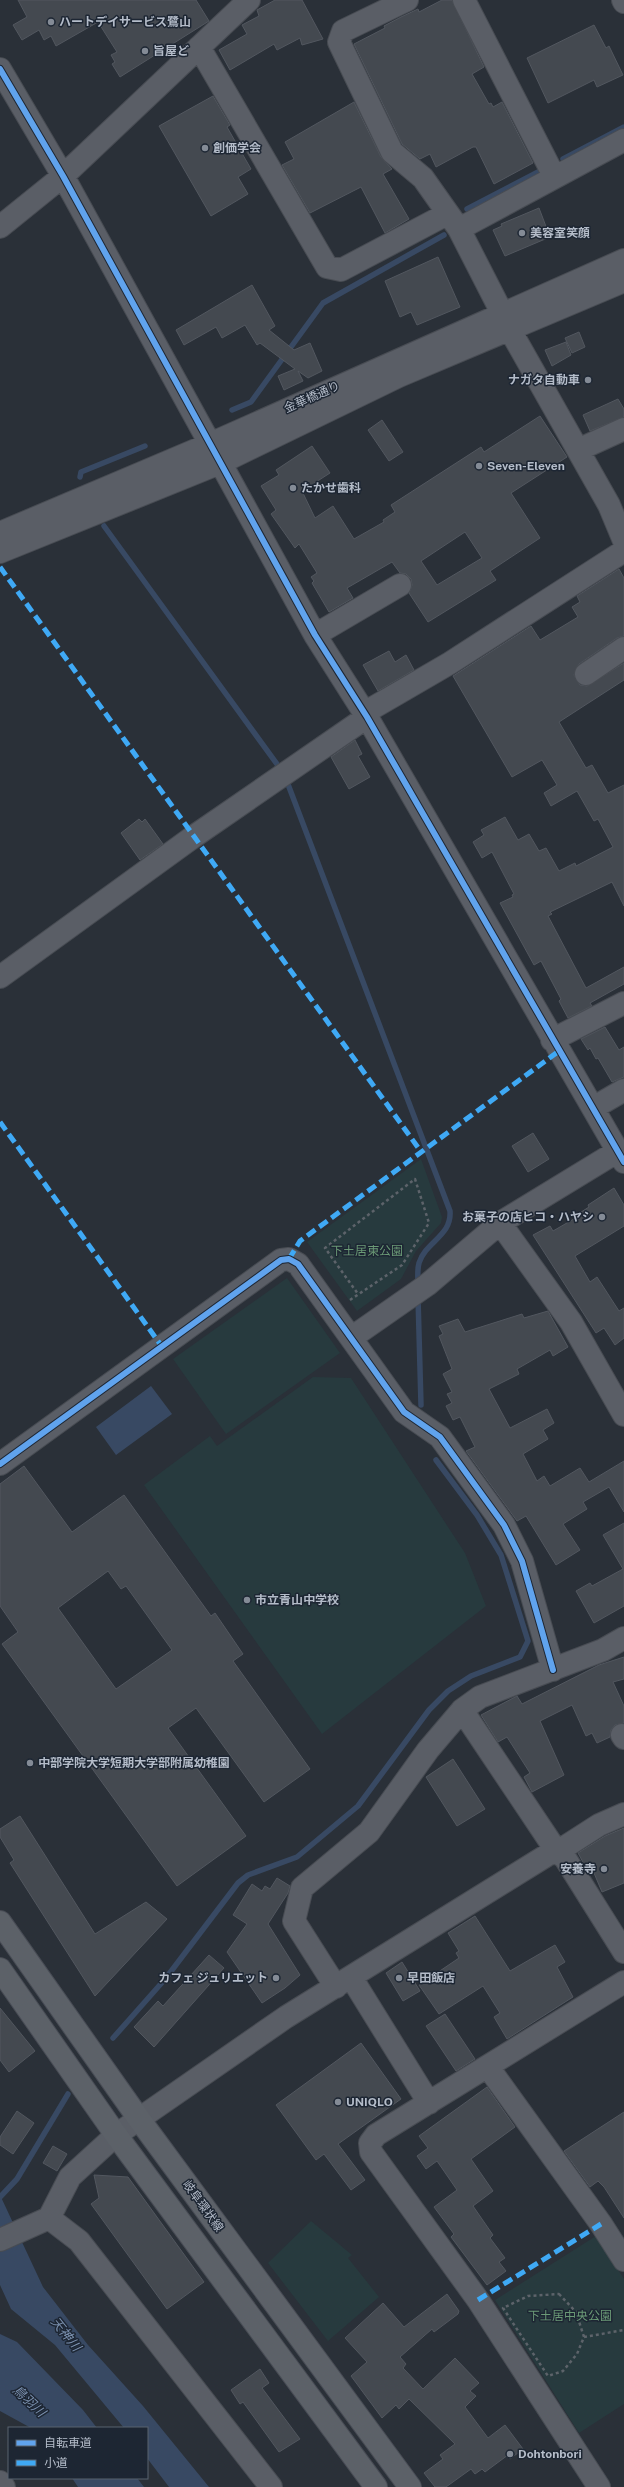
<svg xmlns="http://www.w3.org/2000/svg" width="624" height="2487" viewBox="0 0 624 2487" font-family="'Public Sans','Noto Sans JP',sans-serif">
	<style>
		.green { fill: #273a3e }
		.water { fill: #384963 }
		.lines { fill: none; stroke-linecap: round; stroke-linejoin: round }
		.stream { stroke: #384963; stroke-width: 5.5 }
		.building { fill: #444950; stroke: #52575f; fill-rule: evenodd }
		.minor-casing { stroke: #484c53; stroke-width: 24 }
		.major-casing { stroke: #484c55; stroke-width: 24 }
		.path { stroke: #5d636a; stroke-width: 2.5; stroke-dasharray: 3 3; stroke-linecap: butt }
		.minor { stroke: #5a5e66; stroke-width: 22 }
		.major { stroke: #5c6168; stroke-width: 22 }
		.quiet { stroke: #3fa9f5; stroke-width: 5; stroke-dasharray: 10 5; stroke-linecap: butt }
		.cycleway-casing { stroke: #1d2633; stroke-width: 8 }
		.cycleway { stroke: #60a3ed; stroke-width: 6 }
		.poi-dot { fill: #848b96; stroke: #1d2633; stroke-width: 1.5 }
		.labels { text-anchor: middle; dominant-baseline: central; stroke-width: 3; stroke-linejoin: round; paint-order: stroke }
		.poi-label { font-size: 12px; font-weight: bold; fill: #b4bcc9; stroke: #1d2633; text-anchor: start }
		.street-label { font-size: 12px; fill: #b4bcc9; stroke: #1d2633 }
		.park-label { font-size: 12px; fill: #6b9a76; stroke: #1d2633 }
		.water-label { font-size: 13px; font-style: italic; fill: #7c92b1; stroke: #1d2633 }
	</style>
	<rect width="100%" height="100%" fill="#2a3038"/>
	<!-- green -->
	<path class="green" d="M421,1159l21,58 -1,6 -25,28 -15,28 -44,32 -50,-69z
		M287,1278l53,75 -114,81 -53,-75z
		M313,1377l38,1 114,175 21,53 -164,128 -178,-249 66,-49 7,10z
		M311,2221l41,34 -4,3 31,39 -51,44 -60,-78z
		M596,2236l28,43v125l-45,29 -84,-133z"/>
	<!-- water -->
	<path class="water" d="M151,1386l21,28 -56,41 -20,-28z
		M0,2195l43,92 45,58 55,61 66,81h-40l-22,-29v-30h-23l-69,-83 -44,-36 -11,-24z
		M0,2334l17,8 66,68 14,18h-66l-31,-17z
		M72,2478h65l7,9h-66z"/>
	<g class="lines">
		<!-- stream -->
		<path class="stream" d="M563,159l61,-32
			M467,209l73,-38
			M232,410l19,-8 72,-99 121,-68
			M80,477l1,-5 64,-26
			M104,526l178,245
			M286,779l164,432c2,25 -24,30 -31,52 -2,7 -1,14 -1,22
			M418,1297l3,108
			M113,2038l53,-60 72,-95 10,-8 49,-18 61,-51 71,-96 19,-19 23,-15 49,-19 8,-16 -27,-86 -24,-40 -41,-55
			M0,2197l17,-18 51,-85"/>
	</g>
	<!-- building -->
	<path class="building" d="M18,0h178l13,21 -89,56 -8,-13 3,-2 -4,-7 6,-3 -19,-30 -42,24 -5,-10 -7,4 -5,-10 -17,10 -9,-15 14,-8z
		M275,0h27l21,39 -21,6 -2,-7 -23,12 -3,-6 -44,26 -11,-20 28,-16 -5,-9 17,-9 -2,-6z
		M442,0h10l32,67 -12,7 17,30 2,-1 2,4 9,-5 31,61 -39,21 -18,-37h-3l-37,20 -6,-13 -10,5 -18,-15 -48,-100 31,-16 -1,-2 17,-9 17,-8 1,3z
		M594,25l12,23 3,-2 14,29 -26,12 -3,-7 -46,23 -21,-45z
		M213,96l17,29 -3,2 24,42 -13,8 10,17 -37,22 -52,-90z
		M354,102l27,55 11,12 -9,5 26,45 -24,14 -24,-46 -51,26 -28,-48 12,-6 -9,-17z
		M539,208l11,29 -45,19 -12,-26 9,-4 -1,-2z
		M438,257l22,50 -43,18 -6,-13 -11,5 -15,-36z
		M252,285l23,41 -6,4 25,20 16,-7 12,28 -14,7 -10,-7 5,10 -19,9 -6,-14 17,-7 -35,-26 -3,2 -12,-20 -23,13 -6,-11 -32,18 -8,-15z
		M579,332l6,15 -13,6 -7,-15z
		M566,342l5,13 -19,11 -7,-16z
		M618,399l6,10v8l-34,14 -7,-16z
		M540,416l27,41 -56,36 29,45 -50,33 6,9 -68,42 -19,-29 3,-8 -1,-6 -5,-5 -6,-1 -8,-11 -45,26 6,10 -24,14 -17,-29 2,-2 -3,-4 6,-4 -18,-29 -4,4 -24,-34 5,-4 -15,-24 18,-11 -3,-5 36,-24 18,27 -28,18 13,27 18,-12 21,33 30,-17 -1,-2 12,-8 -4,-7 90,-58 3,5zM465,532l17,26 -45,27 -16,-24z
		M382,420l21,32 -14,9 -21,-31z
		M619,569l5,9v58l-7,2 -38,26 -5,11 6,10 7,1 37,-23v17l-65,42 27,46 6,-3 16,28 16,-8v121l-12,-24 -62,30 2,2 -4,2 38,72 38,-21v17l-34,19 2,3 -24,12 -9,-17 2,-2 -20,-38 -7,4 -34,-62 13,-6 -1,-2 2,-1 -22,-42 -10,6 -9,-16 11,-7 -3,-5 24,-13 13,23 11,-6 10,17 7,-3 13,23 16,-8 1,3 37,-19 -15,-28 -4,2 -17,-30 -26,15 -7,-13 13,-8 -15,-25 -30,17 -59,-101 78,-50 9,14 38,-23 -6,-10 8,-5 -3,-6z
		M389,651l6,11 11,-7 8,15 -36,21 -15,-26z
		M355,740l7,14 -4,2 12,21 -21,12 -18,-32z
		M139,819l3,3 3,-3 18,25 -23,16 -19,-27z
		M605,1027l14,23 5,-3v30l-12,5 -14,-24 -2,1 -6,-11 -2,2 -7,-11z
		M533,1133l16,26 -21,13 -16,-26z
		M614,1188l10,17v21l-49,30 15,26 7,-5 22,34 5,-3v30l-9,7 -11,-17 -8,5 -63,-98 17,-9 3,5 26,-15 -1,-2 11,-7 -1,-2z
		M548,1311l20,36 -15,9 -3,-6 -33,19 2,5 -30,15 21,39 37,-19 7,14 -11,7 5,9 -25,15 14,27 7,-5 6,10 30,-18 9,14 35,-21v51l-15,-25 -26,15 4,7 -24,15 17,26 -24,15 -30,-49 -9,5 -51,-70 9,-4 -15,-30 -7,3 -7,-14 6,-3 -5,-9 5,-2 -9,-18 9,-5 -13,-33 4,-2 -4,-8 19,-7 7,13 57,-18 2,4z
		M24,1466l48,66 52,-37 87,121 4,-3 28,41 -10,7 77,108 -46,33 -68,-94 -28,20 78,108 -69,50 -175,-242 16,-12 -18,-26v-122zM108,1571l13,18 5,-3 46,64 -56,39 -58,-81z
		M624,1523v83l-30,17 -18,-32 14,-8 2,3 31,-17 -20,-34z
		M624,1657v22l-11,3 11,24v17l-9,2 -4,5 -1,7 -13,6 -5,-10 -6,3 -14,-31 -32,16 24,54 -32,17 -8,-15 6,-4 -23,-36 -9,5 -17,-27 36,-19 5,8 77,-39z
		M453,1759l32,50 -28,17 -31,-49z
		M20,1816l75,118 51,-32 21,17 -72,77 -85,-133 4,-3 -14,-23v-8z
		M624,1828v55l-22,9 -8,-19 -4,2 -12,-22 27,-17z
		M277,1878l13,8 -2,7 -20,31 32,51 -15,13 -23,15 -35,-51 20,-28 -14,-9 19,-31 10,7 3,-5 5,3z
		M475,1916l35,55 45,-26 10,17 -8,5 16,30 -66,42 -13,-22 6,-4 -17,-27 -44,28 -20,-29 40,-27 -3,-5 3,-2 -11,-18z
		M209,1955l15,13 -70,79 -20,-20 24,-26 5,5z
		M402,1962l18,29 -17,10 -17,-28z
		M0,2008l35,43 -26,21 -9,-12z
		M445,2014l30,45 -19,12 -30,-45z
		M361,2043l40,56 -63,45 27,36 -14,10 -27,-36 -8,6 -40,-55z
		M487,2087l28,40 -44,32 22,32 -20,15 20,29 -3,3 15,20 -6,4 7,9 -19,14 -36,-48 3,-3 -20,-27 23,-17 -20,-29 -11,8 -9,-13 11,-8 -9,-12z
		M17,2111l17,12 -21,31 -13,-9v-8z
		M624,2112v106l-20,-31 -6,-6 -8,6 -26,-36z
		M53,2146l14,8 -10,17 -14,-8z
		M94,2175l34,2 76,105 -37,27 -76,-105 8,-6z
		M447,2294l12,17 -1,3 -24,18 -2,-3 -32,28 6,7 -3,4 20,21 32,-31 24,25 -9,8 6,5 -11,11 23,31 17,-13 18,24 -13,10 -2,-4 -23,17 -3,-3 -7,5 -4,-5 -25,18h-11l-11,-14 19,-14 -3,-4 15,-11 -46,-45 -10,10 -3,-4 -14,13 -31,-42 16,-14 -22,-24 38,-35 21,24z
		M260,2369l9,14 -7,5 38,51 -21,13 -36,-50 -3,2 -9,-14z"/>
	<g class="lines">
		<defs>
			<path id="minor" d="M407,0l-64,31 -4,11 53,110 31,26 36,51 43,84
				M464,0l90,176
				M623,0l1,2
				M199,47l128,220 14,3 106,-56
				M0,69l63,107 252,459 52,82 257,445
				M0,227l63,-51 186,-176
				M459,229l165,-89
				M510,330l99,175 15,36
				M578,450l46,-21
				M0,533l210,-89 414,-184
				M0,552l220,-89 179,-87 225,-95
				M315,635l85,-50
				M586,674l38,-26
				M364,713l86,-50 174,-112
				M0,977l193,-140 174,-120
				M552,1040l72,-37
				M593,1108l31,-18
				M500,1223l71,99 53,93
				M351,1338l76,-53 73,-62 118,-72
				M0,1464l281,-204 8,-1 9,5 106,148 36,25 64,88 18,36 31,109
				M462,1710l95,142 8,6 59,94
				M622,1735l2,3
				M351,1977l78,126
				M336,1987l-42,-66 8,-33 67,-56 59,-82 34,-40 18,-13 123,-47 21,-12
				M488,2067l113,157 23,36
				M49,2218l30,23 192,246
				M0,2240l49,-22 21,-41 46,-42 23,-16 147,-102 263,-163 8,-2 42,-27 25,-11
				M0,2482l4,5
				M599,2487l-121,-187 -107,-148 -1,-9 6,-8 248,-153"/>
			<path id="major" d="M0,1922l139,197 271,368
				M0,1969l116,166 260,352"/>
		</defs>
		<!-- minor casing -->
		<use href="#minor" class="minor-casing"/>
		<!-- major casing -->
		<use href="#major" class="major-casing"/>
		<!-- path -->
		<path class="path" d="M350,1300l52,-35 27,-42 -14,-44 -90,69 33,46
			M559,2294l17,18 8,25 -7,17 -14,17 -15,5 -45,-68 25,-12z
			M584,2337l40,-7"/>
		<!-- minor -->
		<use href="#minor" class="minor"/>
		<!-- major -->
		<use href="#major" class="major"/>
		<!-- quiet -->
		<path class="quiet" d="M0,567l422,586
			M0,1122l163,226
			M289,1259l11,-18 259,-190
			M478,2300l123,-76"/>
		<defs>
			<path id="cycleway" d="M0,69l63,107 252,459 52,82 257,445
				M0,1464l281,-204 8,-1 9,5 106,148 36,25 64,88 18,36 31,109"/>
		</defs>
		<!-- cycleway casing -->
		<use href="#cycleway" class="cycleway-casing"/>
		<!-- cycleway -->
		<use href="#cycleway" class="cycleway"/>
	</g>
	<!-- markers -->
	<g class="poi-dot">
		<circle cx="51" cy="22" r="4"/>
		<circle cx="145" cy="51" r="4"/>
		<circle cx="205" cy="148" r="4"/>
		<circle cx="522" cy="233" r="4"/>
		<circle cx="588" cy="380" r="4"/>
		<circle cx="479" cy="466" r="4"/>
		<circle cx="293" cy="488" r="4"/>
		<circle cx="602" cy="1217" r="4"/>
		<circle cx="247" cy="1600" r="4"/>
		<circle cx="30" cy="1763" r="4"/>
		<circle cx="604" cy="1869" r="4"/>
		<circle cx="276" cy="1978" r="4"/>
		<circle cx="399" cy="1978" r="4"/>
		<circle cx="338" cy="2102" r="4"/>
		<circle cx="510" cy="2454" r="4"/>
	</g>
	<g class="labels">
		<!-- poi labels -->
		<g class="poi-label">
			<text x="59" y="22">ハートデイサービス鷺山</text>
			<text x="153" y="51">旨屋ど</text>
			<text x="213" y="148">創価学会</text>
			<text x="530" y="233">美容室笑顔</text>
			<text x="580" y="380" text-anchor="end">ナガタ自動車</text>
			<text x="487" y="466">Seven-Eleven</text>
			<text x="301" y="488">たかせ歯科</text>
			<text x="594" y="1217" text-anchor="end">お菓子の店ヒコ・ハヤシ</text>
			<text x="255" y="1600">市立青山中学校</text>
			<text x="38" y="1763">中部学院大学短期大学部附属幼稚園</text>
			<text x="596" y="1869" text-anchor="end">安養寺</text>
			<text x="268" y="1978" text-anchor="end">カフェ ジュリエット</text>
			<text x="407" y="1978">早田飯店</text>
			<text x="346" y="2102">UNIQLO</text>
			<text x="518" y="2454">Dohtonbori</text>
		</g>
		<!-- street labels -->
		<g class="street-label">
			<text transform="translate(312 397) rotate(-24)">金華橋通り</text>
			<text transform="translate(203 2206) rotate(54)">岐阜環状線</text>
		</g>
		<!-- park labels -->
		<g class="park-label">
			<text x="367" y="1251">下土居東公園</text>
			<text x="570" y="2316">下土居中央公園</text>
		</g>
		<!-- water labels -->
		<g class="water-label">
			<text transform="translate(66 2334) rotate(51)">天神川</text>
			<text transform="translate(29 2401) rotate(43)">鳥羽川</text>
		</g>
	</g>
	<!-- legend -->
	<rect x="8" y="2427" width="140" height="52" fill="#1d2633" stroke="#59626f"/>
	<rect x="16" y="2440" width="20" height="6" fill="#60a3ed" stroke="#59626f"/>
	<text x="44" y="2447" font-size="12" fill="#b4bcc9">自転車道</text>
	<rect x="16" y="2460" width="20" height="6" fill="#3fa9f5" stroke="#59626f"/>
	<text x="44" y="2467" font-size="12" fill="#b4bcc9">小道</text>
</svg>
